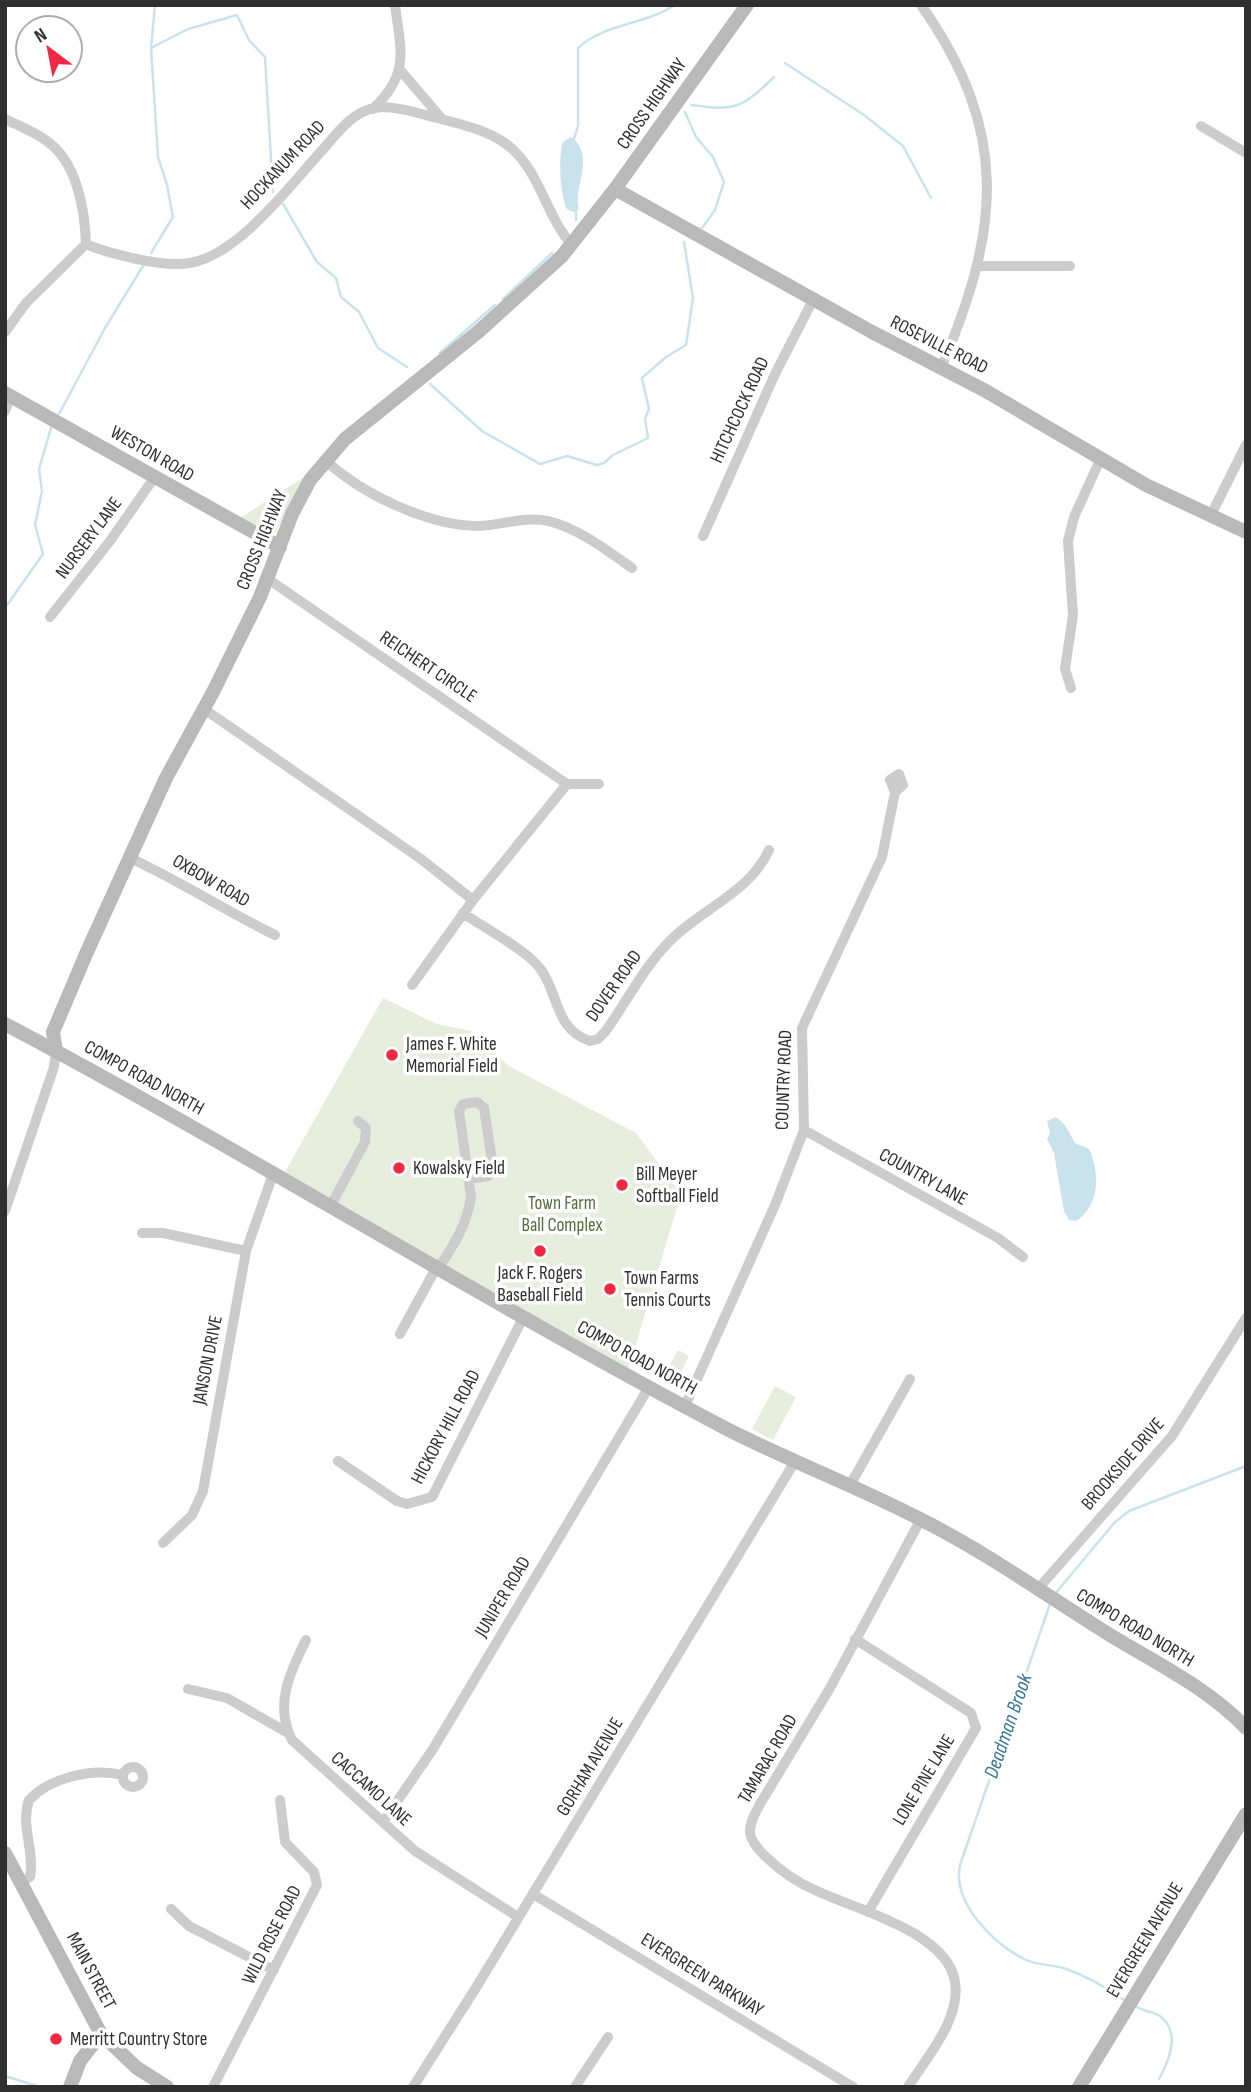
<svg xmlns="http://www.w3.org/2000/svg" width="1251" height="2092" viewBox="0 0 1251 2092" font-family="'Sofia Sans Condensed',sans-serif">
	<style>
		.green { fill: #e7eddd }
		.water { fill: #c8e2ee }
		.lines { fill: none; stroke-linecap: round; stroke-linejoin: round }
		.stream { stroke: #c8e2ee; stroke-width: 2.5 }
		.street { stroke: #ccc; stroke-width: 10 }
		.secondary { stroke: #b9b9b9; stroke-width: 14 }
		.poi-dot { fill: #ef2944; stroke: #fff; stroke-width: 2.5 }
		.labels { text-anchor: middle; dominant-baseline: central; stroke-width: 7; stroke-linejoin: round; paint-order: stroke }
		.street-label { font-size: 19px; fill: #2f2f2f; stroke: #fff }
		.poi-label { font-size: 19px; fill: #2f2f2f; stroke: #fff; text-anchor: start }
		.park-label { font-size: 19px; fill: #566e3a; stroke: #fff }
		.water-label { font-size: 21px; font-style: italic; fill: #387897; stroke: #fff }
	</style>
	<rect width="100%" height="100%" fill="#fff"/>
	<!-- green -->
	<path class="green" d="M304,477l-29,57 -35,-16z
		M383,998l54,26 35,7 37,35 127,67 45,61 -53,177 -114,-62 -229,-137z
		M678,1350l11,6 -11,22 -12,-6z
		M775,1386l21,11 -23,43 -21,-11z"/>
	<!-- water -->
	<path class="water" d="M571,137c26,19 1,50 8,72l-5,3 -6,-2c-8,-11 -10,-55 -5,-68z
		M1056,1117l9,8 10,18 14,6c11,23 11,57 -13,72l-7,-1 -5,-9 -10,-58 -7,-14 3,-6 -3,-12z"/>
	<g class="lines">
		<!-- stream -->
		<path class="stream" d="M151,48l37,-19 49,-14 12,25 16,17 8,135
			M785,63l79,52 39,31 28,52
			M691,105c44,6 50,4 83,-28
			M685,112l11,25 17,20 11,25 -9,28 -13,18
			M573,142l5,-16v-78c25,-24 66,-23 97,-43
			M283,204l34,58 19,16 5,19 18,15 19,36 29,19
			M576,210v10
			M151,253l22,-36 -6,-32 -9,-28 -7,-109 4,-43
			M503,299l49,-46
			M440,353l55,-48
			M430,384l52,47 58,33 27,-8 30,9 7,-2 9,-8 35,-17 -3,-19 4,-10 -7,-31 24,-21 20,-12 7,-47 -9,-56
			M59,414l46,-86 38,-62
			M5,608l38,-54 -8,-29 7,-34 -3,-22 12,-41
			M1054,1595l61,-73 14,-11 117,-45
			M1050,1604l-90,261c-8,38 33,78 64,94 14,7 28,5 42,10 21,7 41,19 58,31
			M1134,2005c9,7 18,6 26,11 21,16 9,45 -1,63
			M5,2076l35,11"/>
		<!-- street -->
		<path class="street" d="M921,5c90,128 79,225 20,363
			M401,71l41,48
			M373,109c37,-35 28,-58 22,-104
			M5,119c16,8 35,15 48,27 25,22 32,67 33,98
			M1201,126l45,27
			M979,266h91
			M5,332l21,-29 60,-59c15,7 30,10 46,14 18,4 39,8 58,5 49,-8 102,-80 135,-116 13,-15 28,-35 49,-39 20,-3 43,5 63,10 24,6 54,13 73,29 30,25 36,69 62,98
			M5,411l6,-15
			M325,460c37,34 103,66 154,66 22,-1 48,-10 69,-5 30,7 60,30 84,47
			M1210,517l36,-72
			M703,536l72,-162 38,-74
			M268,579l299,205h32
			M50,617l60,-76 44,-63
			M1071,688l-6,-19 8,-54 -5,-74 6,-24 27,-59
			M204,709l217,150 52,41
			M130,858c50,23 96,53 145,77
			M463,913c21,15 66,38 79,58 17,26 14,59 48,70l8,-2 7,-7c21,-29 37,-62 62,-88 31,-34 82,-50 102,-94
			M412,985l61,-85 94,-116
			M804,1130l194,108 25,19
			M330,1207l35,-65 1,-14 -8,-7
			M5,1211l49,-144 2,-16
			M142,1233h21l83,18
			M438,1269c15,-23 29,-44 33,-72l-12,-86 4,-7 14,-2 7,6 9,59 -5,9 -19,3
			M400,1334l36,-66
			M685,1406l90,-201 29,-75 -2,-102 80,-171 13,-65 -5,-12 9,-6 4,11 -8,7
			M338,1461l59,40 10,3 25,-7 91,-179
			M849,1487l61,-108
			M163,1543l29,-28 11,-24 43,-240 27,-77
			M1037,1590l135,-154 74,-118
			M855,1639l116,74 5,15 -108,184
			M306,1640c-16,32 -32,65 -14,100l123,111 103,66
			M188,1689l39,9 61,35
			M123 1777a10 10 0 1 1 20 0a10 10 0 1 1-20 0Z
			M383,1822l50,-73 216,-362
			M21,1882l9,-5c5,-27 -10,-51 -1,-77 22,-23 63,-32 94,-25
			M533,1894l320,193
			M171,1909l18,17 85,44
			M213,2087l104,-202 -3,-13 -29,-30 -5,-42
			M413,2087l64,-101 317,-523
			M575,2087l33,-50
			M908,2087c19,-30 53,-68 47,-105 -7,-50 -100,-73 -138,-91 -19,-8 -38,-21 -53,-36 -5,-5 -13,-13 -14,-22 -1,-10 6,-21 10,-29l70,-116 91,-169"/>
		<!-- secondary -->
		<path class="secondary" d="M615,189l257,143 112,58 162,95 100,47
			M5,393l275,154
			M5,1024c244,129 476,276 720,404 64,33 132,58 195,91 66,33 127,77 190,116 46,28 98,53 136,93
			M56,1051l-3,-19 33,-78 80,-176 47,-86 47,-95 32,-83 18,-34 35,-41 133,-107 84,-76 53,-67 132,-184
			M5,1853l96,181 36,34 30,19
			M70,2087l10,-26 21,-27
			M1079,2087l167,-273"/>
	</g>
	<!-- markers -->
	<g class="poi-dot">
		<circle cx="392" cy="1055" r="7"/>
		<circle cx="399" cy="1168" r="7"/>
		<circle cx="622" cy="1185" r="7"/>
		<circle cx="540" cy="1251" r="7"/>
		<circle cx="610" cy="1289" r="7"/>
		<circle cx="56" cy="2039" r="7"/>
	</g>
	<g class="labels">
		<!-- street labels -->
		<g class="street-label">
			<text transform="translate(652 104) rotate(-55)">CROSS HIGHWAY</text>
			<text transform="translate(283 165) rotate(-47)">HOCKANUM ROAD</text>
			<text transform="translate(939 345) rotate(27)">ROSEVILLE ROAD</text>
			<text transform="translate(740 410) rotate(-65)">HITCHCOCK ROAD</text>
			<text transform="translate(152 454) rotate(30)">WESTON ROAD</text>
			<text transform="translate(89 538) rotate(-53)">NURSERY LANE</text>
			<text transform="translate(262 540) rotate(-68)">CROSS HIGHWAY</text>
			<text transform="translate(428 667) rotate(34)">REICHERT CIRCLE</text>
			<text transform="translate(211 881) rotate(30)">OXBOW ROAD</text>
			<text transform="translate(614 986) rotate(-55)">DOVER ROAD</text>
			<text transform="translate(144 1078) rotate(29)">COMPO ROAD NORTH</text>
			<text transform="translate(784 1080) rotate(-88)">COUNTRY ROAD</text>
			<text transform="translate(923 1177) rotate(29)">COUNTRY LANE</text>
			<text transform="translate(637 1358) rotate(29)">COMPO ROAD NORTH</text>
			<text transform="translate(208 1360) rotate(-79)">JANSON DRIVE</text>
			<text transform="translate(446 1427) rotate(-62)">HICKORY HILL ROAD</text>
			<text transform="translate(1123 1464) rotate(-49)">BROOKSIDE DRIVE</text>
			<text transform="translate(503 1597) rotate(-59)">JUNIPER ROAD</text>
			<text transform="translate(1135 1628) rotate(31)">COMPO ROAD NORTH</text>
			<text transform="translate(768 1759) rotate(-60)">TAMARAC ROAD</text>
			<text transform="translate(590 1767) rotate(-59)">GORHAM AVENUE</text>
			<text transform="translate(924 1780) rotate(-59)">LONE PINE LANE</text>
			<text transform="translate(371 1789) rotate(42)">CACCAMO LANE</text>
			<text transform="translate(272 1935) rotate(-63)">WILD ROSE ROAD</text>
			<text transform="translate(1145 1940) rotate(-59)">EVERGREEN AVENUE</text>
			<text transform="translate(91 1971) rotate(62)">MAIN STREET</text>
			<text transform="translate(702 1975) rotate(32)">EVERGREEN PARKWAY</text>
		</g>
		<!-- poi labels -->
		<g class="poi-label">
			<text x="406" y="1044">James F. White<tspan x="406" dy="22">Memorial Field</tspan></text>
			<text x="413" y="1168">Kowalsky Field</text>
			<text x="636" y="1174">Bill Meyer<tspan x="636" dy="22">Softball Field</tspan></text>
			<text x="540" y="1273" text-anchor="middle">Jack F. Rogers<tspan x="540" dy="22">Baseball Field</tspan></text>
			<text x="624" y="1278">Town Farms<tspan x="624" dy="22">Tennis Courts</tspan></text>
			<text x="70" y="2039">Merritt Country Store</text>
		</g>
		<!-- park labels -->
		<g class="park-label">
			<text x="562" y="1203">Town Farm<tspan x="562" dy="22">Ball Complex</tspan></text>
		</g>
		<!-- water labels -->
		<g class="water-label">
			<text transform="translate(1008 1726) rotate(-71)">Deadman Brook</text>
		</g>
	</g>
	<!-- border -->
	<rect width="1251" height="2092" fill="none" stroke="#2f2f2f" stroke-width="14"/>
	<!-- north arrow -->
	<g transform="translate(49 49) rotate(328)"><circle r="33" fill="#ffffff" stroke="#acacac" stroke-width="2"/>
	<path d="M0-5L12 26L0 18L-12 26Z" fill="#ef2944"/>
	<text y="-10" font-size="19" font-weight="bold" text-anchor="middle" fill="#2f2f2f">N</text>
	</g>
</svg>
